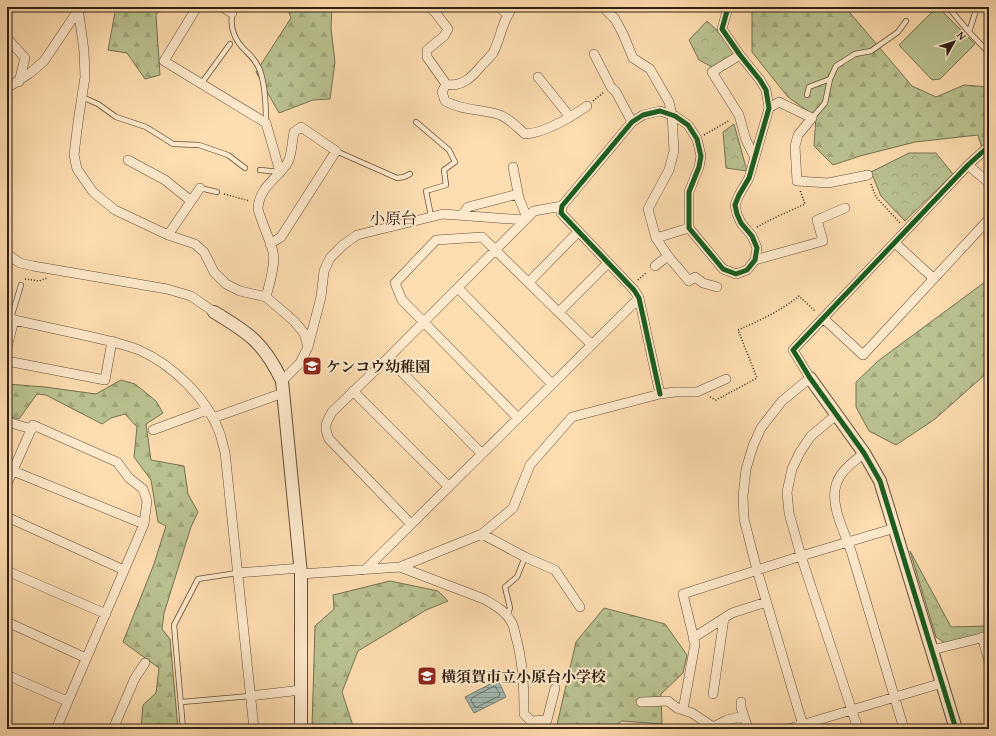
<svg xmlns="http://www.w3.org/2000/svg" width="996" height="736" viewBox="0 0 996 736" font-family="'Gentium Book Plus','Noto Serif JP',serif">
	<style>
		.forest { fill: url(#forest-firs); stroke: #767152 }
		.park { fill: url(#park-crowns); stroke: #767152 }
		.garden { fill: #bac290; stroke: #767152 }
		.water { fill: url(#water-rules); stroke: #757c73 }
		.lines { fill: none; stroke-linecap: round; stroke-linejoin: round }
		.shore { stroke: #6a6d64; stroke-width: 1 }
		.service-casing { stroke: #644f3b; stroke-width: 6 }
		.minor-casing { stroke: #644f3b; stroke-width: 10 }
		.tertiary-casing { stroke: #644f3b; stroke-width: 14 }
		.path { stroke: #312014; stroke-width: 1.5; stroke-dasharray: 1 2; stroke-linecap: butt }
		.service { stroke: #fee9cc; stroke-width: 4.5 }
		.minor { stroke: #fee9cc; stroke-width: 9 }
		.tertiary { stroke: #fee9cc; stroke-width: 12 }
		.cycleway-casing { stroke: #fee9cc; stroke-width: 8 }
		.cycleway { stroke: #1b5e20; stroke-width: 5 }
		.labels { text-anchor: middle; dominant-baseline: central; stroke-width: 4; stroke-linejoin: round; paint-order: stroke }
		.poi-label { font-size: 15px; font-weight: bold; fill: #312014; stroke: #fee9cc; text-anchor: start }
		.neighbourhood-label { font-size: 16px; fill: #312014; stroke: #fee9cc }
	</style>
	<defs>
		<pattern id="forest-firs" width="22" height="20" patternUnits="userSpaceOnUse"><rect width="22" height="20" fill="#bac290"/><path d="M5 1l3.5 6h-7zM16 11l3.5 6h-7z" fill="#a0a67b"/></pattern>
		<pattern id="park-crowns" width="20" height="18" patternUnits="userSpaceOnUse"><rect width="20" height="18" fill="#bac290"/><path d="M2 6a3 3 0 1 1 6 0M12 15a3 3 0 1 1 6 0" fill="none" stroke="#a0a67b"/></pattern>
		<pattern id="water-rules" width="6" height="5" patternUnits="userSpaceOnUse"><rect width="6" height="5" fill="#a2bab3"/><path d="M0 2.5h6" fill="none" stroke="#859790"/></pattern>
	</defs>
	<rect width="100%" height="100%" fill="#feddb0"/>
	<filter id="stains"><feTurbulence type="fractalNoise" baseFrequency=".005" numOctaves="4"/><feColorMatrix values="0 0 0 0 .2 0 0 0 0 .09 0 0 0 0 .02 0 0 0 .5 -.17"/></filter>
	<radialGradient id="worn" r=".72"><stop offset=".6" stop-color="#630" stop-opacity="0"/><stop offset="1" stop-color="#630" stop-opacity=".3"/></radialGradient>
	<!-- forest -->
	<path class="forest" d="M116,7h46l-6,8 4,60 -15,4 -18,-26 -19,-3z
		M287,7h45l-1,21 4,34 -5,37 -17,1 -34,13 -23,-41 35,-54z
		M752,7h93l67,79 24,11 28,-12 25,2v84l-11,-36 -63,7 -55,14 -27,9 -19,-19 2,-29 -28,-20 -36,-45z
		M989,279v92l-54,48 -39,26 -27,-14 -13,-24v-25l22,-21z
		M121,380l14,4 21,17 7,12 -17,11 5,36 33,6 4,28 10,18 -7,15 -27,86 -2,16 8,10 8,90h-37l2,-24 13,-12 3,-25 -36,-26 31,-78 12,-38 -8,-4 -7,-42 -17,-23 3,-30 -12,-13 -14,4 -9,6 -56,-29 -9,-1 -18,25 -12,-3v-32l38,3 51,7z
		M390,581l48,10 10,10 -22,9 -68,41 -16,41 12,37h-37l-5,-2 3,-101 19,-17 -1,-14z
		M604,608l61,16 22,31 -4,18 -22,21 1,30 -40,-3 -12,8h-54l20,-87z"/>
	<!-- park -->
	<path class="park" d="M707,21l12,11 16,21 -23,14 -13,-7 -10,-20z
		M734,124l13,47 -21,-3 -3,-36z
		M909,153h27l17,21 -48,47 -24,-25 -10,-24z
		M910,551l41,76 38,-1v6l-44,11 -9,-6z"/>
	<!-- garden -->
	<path class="garden" d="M937,7h1l37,37 -35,35 -8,1 -33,-35z"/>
	<!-- water -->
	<path class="water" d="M498,680l8,17 -32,16 -9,-16z"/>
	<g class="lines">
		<!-- shore -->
		<path class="shore" d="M495,686l5,8 -1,2 -22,11h-2l-4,-7 1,-2z"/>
		<defs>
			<path id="service" d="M234,7c-5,14 -2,29 8,40 8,9 11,9 17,21 6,14 7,40 7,55
				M948,7l21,25 20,21
				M969,32l8,-25
				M201,84l29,-40
				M807,95l2,-8 21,-8
				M82,97l16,7 18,13 30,10 27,17 26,1 29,10 17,13
				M812,118l13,-15 5,-24 6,-13 19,-12 16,-3 27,-19 8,-11
				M416,122l33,28 6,12 -11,8 2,15 -20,6 5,25
				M336,151l61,27 7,-1 6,-3
				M260,170l20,2
				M200,188l17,4
				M11,318l10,-33
				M507,616l3,-8 -5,-21 12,-10 8,-20
				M182,702l68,-6
				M183,729l-9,-104 24,-46 39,-6"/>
			<path id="minor" d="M78,7l6,44 1,26 -7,45 -4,33 3,14 16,23 22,18 53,25 27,9 9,8 10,20 12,12 14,7 26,6 28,24 10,12 4,14
				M197,7l-33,54 102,62 14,49
				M222,7l10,6
				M429,7l6,5 13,17 -4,7 -17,14v7l19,27c16,4 27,-8 36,-19 4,-4 8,-8 11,-12 8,-15 9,-33 20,-46
				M499,7l8,7
				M603,7l12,12 8,15 10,24 17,11 19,33 3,13 2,36 -5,19 -21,39 8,29 12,18 21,25 6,-4 8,6 14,4
				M7,38l18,20 -6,24
				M594,54l17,33 5,5 16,30
				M740,55l-28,17 27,43 7,25 9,18
				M538,77l32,40
				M446,84l-4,8 3,9c16,9 34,8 52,13 11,3 20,13 28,20 20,-1 46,-17 62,-28
				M7,88l23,-15 14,-12 35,-52
				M769,108l10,-6 33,16 -14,17 -3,11 2,35 31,2 40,-8
				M128,160l37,20 26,21
				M968,165l21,18
				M513,167l6,31 8,20
				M462,215l6,-8 50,-13
				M168,235l32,-47
				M656,238l33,-10
				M895,243l38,35
				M7,254l13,9 13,3 134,23 24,7 23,16
				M755,260l68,-19 -6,-21 28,-12
				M655,266l13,-10
				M529,282l49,-50
				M458,288l94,96
				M266,297c3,-12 10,-33 7,-45 -2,-10 -15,-38 -15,-44 2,-23 20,-29 30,-46 4,-8 4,-21 6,-30l7,-5 35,24 -55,86 -11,7
				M559,312l49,-49
				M7,316l7,4c23,5 46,10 69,15 19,4 38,8 56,15 34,15 69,49 81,84 2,6 3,12 5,18l29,277
				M823,318l40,37 126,-136
				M7,347l7,-27
				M388,358l94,96
				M7,361l98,19 7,-39
				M282,381l18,-18 8,-16 13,-50 3,-26 6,-13 13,-13 14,-10 86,-21 82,6
				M353,391l96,96
				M660,394l-21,-96 -5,-8 -73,-77 1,-7 70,-84 11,-7 17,-4 15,5 13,9 9,14 4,17 -2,11 -10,25v36l34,41 13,5 11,-4 8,-10 2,-12 -5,-12 -11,-13 -4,-9 -2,-9 4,-10 10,-17 20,-70 -3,-18 -6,-10 -20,-25 -18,-26 5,-18
				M836,415l-25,21 -11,16 -8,17 -5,23 2,21 12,43 57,173
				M213,418l70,-25
				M518,418l-116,-118 -7,-17 41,-43 46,-3 110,108
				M7,422l25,7
				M153,430l54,-20
				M864,453c-12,10 -27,20 -29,37 -3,20 11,45 17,64 17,59 35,117 52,175
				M13,471l131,53
				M7,484l26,-59 84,37 12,16 14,11 4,12 -3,23 -88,205
				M7,517l117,53
				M411,524l-82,-85c-5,-12 -4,-15 3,-27l56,-54 146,-147 28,-5
				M482,534l43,23 30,13 25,37
				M400,567l84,32c10,6 22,12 28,24 2,4 3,10 4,14 7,26 8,50 8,77l7,7 16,-1 8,-32
				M365,570l274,-272
				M7,571l99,43
				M237,573l63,-5
				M301,574l99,-7 82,-33 31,-26 17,-43 42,-48 88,-23 15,-2h22l29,-13
				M7,622l79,36
				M982,637l7,24
				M693,638l39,-25 34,-11
				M932,650l57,-14
				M7,675l60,26
				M713,694l11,-76
				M250,696l51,-6
				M641,702l27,-1 9,7 15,5 21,14 14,-7 17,-4
				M741,702v5l7,22
				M683,710l12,-66 -12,-50 118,-38 94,-28
				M7,728l2,1
				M113,729l22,-51 10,-15
				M788,729l154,-46
				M804,729l-47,-159 -13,-51 -1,-23 3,-27 7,-23 8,-18 21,-27 28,-23 -17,-28 175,-185 20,-18"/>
			<path id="tertiary" d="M214,312c35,21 50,31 68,69l19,193v155
				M810,378l54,75 16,28 76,248"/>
		</defs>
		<!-- service casing -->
		<use href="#service" class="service-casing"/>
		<!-- minor casing -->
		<use href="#minor" class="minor-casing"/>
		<!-- tertiary casing -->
		<use href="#tertiary" class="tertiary-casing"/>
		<!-- path -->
		<path class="path" d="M593,101l11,-9
			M704,135l26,-15
			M871,184l5,13 25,27
			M224,194l26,7
			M757,227l17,-9 31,-14 -5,-14
			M25,279l14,2 8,-3
			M638,280l9,-8
			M710,397l6,3 41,-22 -19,-48c21,-9 44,-20 61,-34l16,15"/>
		<!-- service -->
		<use href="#service" class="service"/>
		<!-- minor -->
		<use href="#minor" class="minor"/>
		<!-- tertiary -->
		<use href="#tertiary" class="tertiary"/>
		<defs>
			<path id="cycleway" d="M660,394l-21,-96 -5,-8 -73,-77 1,-7 70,-84 11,-7 17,-4 15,5 13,9 9,14 4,17 -2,11 -10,25v36l34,41 13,5 11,-4 8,-10 2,-12 -5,-12 -11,-13 -4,-9 -2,-9 4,-10 10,-17 20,-70 -3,-18 -6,-10 -20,-25 -18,-26 5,-18
				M956,729l-76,-248 -16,-28 -54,-75 -17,-28 175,-185 20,-18"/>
		</defs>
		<!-- cycleway casing -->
		<use href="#cycleway" class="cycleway-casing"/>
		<!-- cycleway -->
		<use href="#cycleway" class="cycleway"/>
	</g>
	<!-- icons -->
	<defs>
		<symbol id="school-square" viewBox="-11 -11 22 22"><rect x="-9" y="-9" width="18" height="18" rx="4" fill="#8f2418" stroke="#fee9cc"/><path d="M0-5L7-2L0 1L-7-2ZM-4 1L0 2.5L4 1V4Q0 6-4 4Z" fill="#fff"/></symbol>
	</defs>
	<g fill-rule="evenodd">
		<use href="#school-square" x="301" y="355" width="22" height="22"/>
		<use href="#school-square" x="416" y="665" width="22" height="22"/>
	</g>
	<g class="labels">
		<!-- poi labels -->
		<g class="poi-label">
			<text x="326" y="366">ケンコウ幼稚園</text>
			<text x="441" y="676">横須賀市立小原台小学校</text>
		</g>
		<!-- neighbourhood labels -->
		<g class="neighbourhood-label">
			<text x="393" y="218">小原台</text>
		</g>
	</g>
	<!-- margin -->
	<rect width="996" height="736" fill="none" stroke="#feddb0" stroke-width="24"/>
	<rect x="8" y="8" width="980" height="720" fill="none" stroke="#312014" stroke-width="2"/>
	<rect x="12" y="12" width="972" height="712" fill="none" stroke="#312014"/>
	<!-- north arrow -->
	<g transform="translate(954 42) rotate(51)" stroke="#fee9cc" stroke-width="3" paint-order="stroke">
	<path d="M0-3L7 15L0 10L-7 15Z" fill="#312014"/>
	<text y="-6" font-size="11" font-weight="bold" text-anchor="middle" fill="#312014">N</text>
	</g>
	<rect width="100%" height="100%" filter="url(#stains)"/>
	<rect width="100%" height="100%" fill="url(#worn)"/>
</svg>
